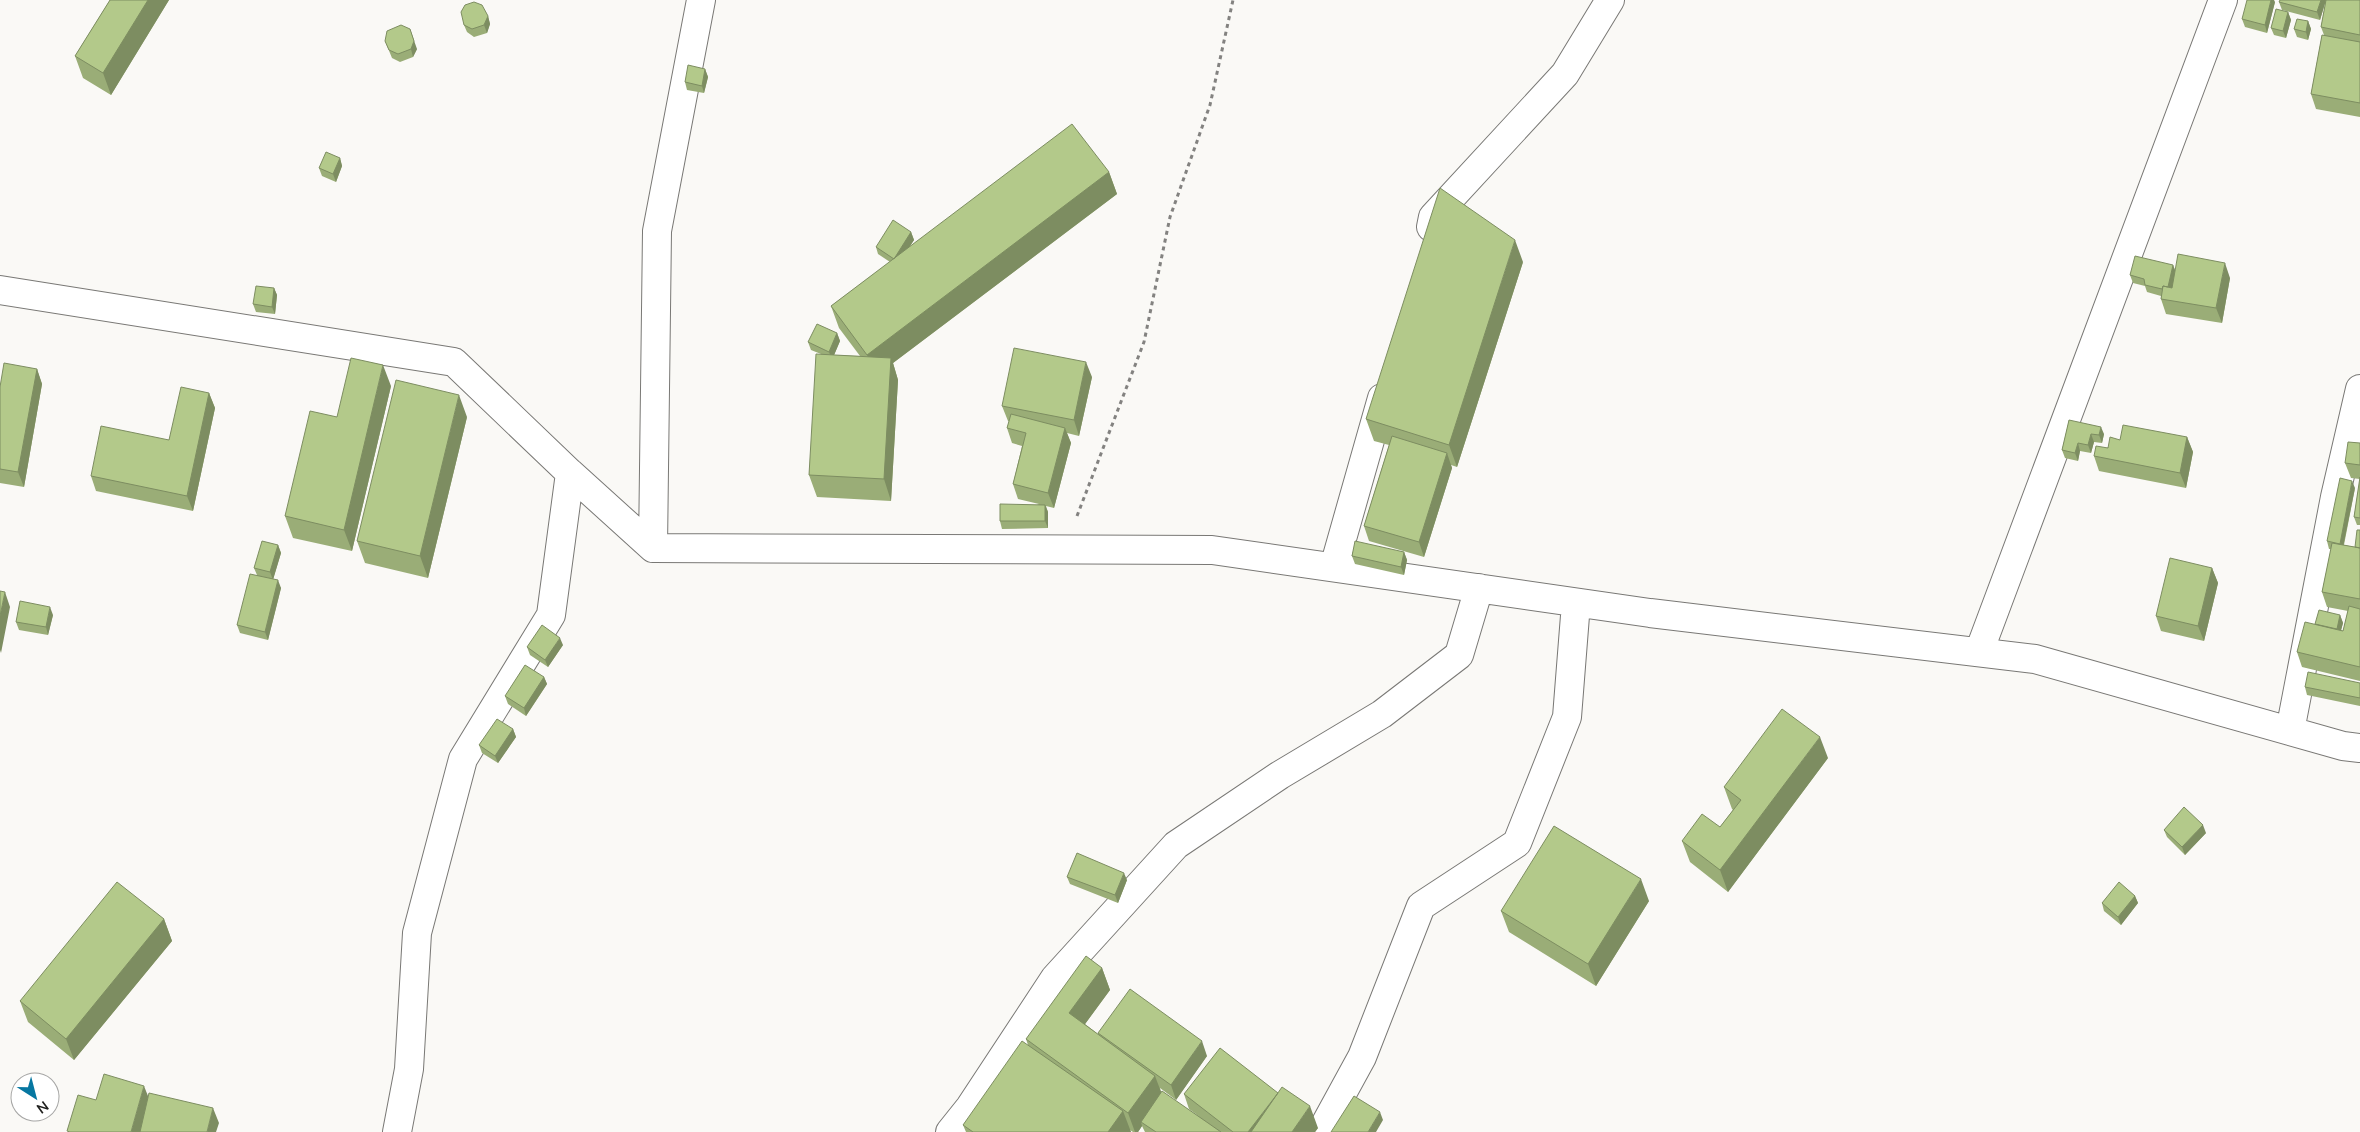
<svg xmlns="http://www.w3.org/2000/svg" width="2360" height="1132" viewBox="0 0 2360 1132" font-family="Mulish,sans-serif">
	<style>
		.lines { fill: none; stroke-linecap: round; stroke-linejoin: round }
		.street-casing { stroke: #797875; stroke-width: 30 }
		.path { stroke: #838280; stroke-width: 3; stroke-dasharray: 4 4; stroke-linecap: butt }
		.street { stroke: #fff; stroke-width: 28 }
		.wall { fill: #9aad77 }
		.shaded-wall { fill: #7d8d61 }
		.building { fill: #b3c98a; stroke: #7d8d61 }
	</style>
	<rect width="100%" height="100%" fill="#faf9f6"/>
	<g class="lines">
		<defs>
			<path id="street" d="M1431,227l2,-10 132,-143 45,-74
				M0,290l454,72 116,111 83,75 559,2 438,63 385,46 308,87 17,2
				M653,548l4,-317 44,-231
				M1334,567l48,-169
				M1979,652l244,-652
				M2290,731l45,-234 25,-108
				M397,1132l12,-63 8,-136 46,-174 88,-144 19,-142
				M950,1132l20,-25 85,-129 121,-133 104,-70 102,-61 77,-59 20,-67
				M1321,1132l41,-75 59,-151 96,-63 50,-126 9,-114"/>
		</defs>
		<!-- street casing -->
		<use href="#street" class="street-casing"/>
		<!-- path -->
		<path class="path" d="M1077,516l67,-174 26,-125 40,-112 23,-105"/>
		<!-- street -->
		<use href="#street" class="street"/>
	</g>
	<!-- wall -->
	<path class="wall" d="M110,0h59l-58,95 -28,-17 -8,-22z
		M2280,0h80v117l-44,-8 -5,-15 11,-59h2l-3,-8 5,-27 -6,20 -38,-10 -3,-8z
		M2275,2l-8,31 -22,-6 -3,-8z
		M2288,12l3,8 -5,18 -12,-3 -3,-7z
		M488,16l2,8 -3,9 -13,4 -7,-5 -3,-7z
		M2308,21l3,8 -3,11 -11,-3 -3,-8z
		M385,41l32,8 -4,8 -13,5 -8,-4z
		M705,69l3,8 -4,16 -17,-3 -2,-8z
		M340,158l2,8 -6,16 -14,-6 -3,-8z
		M1109,172l8,22 -224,169 5,17 -7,121 -74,-4 -8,-22 12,-121 -10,-4 -3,-8 29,-9 3,8 -6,14 26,1 -21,-28 -8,-22 59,-44 -12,-8 -2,-7 35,-15 3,8 -4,6z
		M1523,262l-66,205 -6,-2 1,3 -28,89 -55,-16 -5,-15 25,-81 -15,-4 -8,-22z
		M2173,265l2,5 55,8 -8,45 -56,-9 -5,-15v-3l-14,-4 -2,-6 -12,-3 -3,-8z
		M274,288l3,7 -2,19 -19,-2 -3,-8z
		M37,369l5,15 -18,103 -24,-4v-96z
		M1092,377l-13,59 -12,-3 4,10 -17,65 -8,-2 2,6v16l-46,1 -2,-8 39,-17 -21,-5 -5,-15 9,-38 -10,-3 -5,-15 2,-7h-1l-6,-15z
		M391,386l-39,165 -59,-13 -8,-22 52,-99z
		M209,393l6,15 -22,103 -97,-20 -5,-15 78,-36z
		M467,417l-39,161 -63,-15 -8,-22z
		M2069,420l35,14 -2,9 -8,-1 -3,11 -11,-2 -2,10 -13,-3 -3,-8z
		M2187,437l6,15 -7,36 -87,-17 -5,-15 26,-16z
		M2360,443v82h-3l-3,-8 6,-38 -9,-1 -6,-15z
		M2355,488l-11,57 11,2 5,-17v151l-58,-14 -5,-15 18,-28 25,-9 3,8 -2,7 2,1 5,-20 -21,-4 -5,-15 9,-43h-2l-2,-8z
		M278,545l3,8 -8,26 8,9 -13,52 -28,-7 -3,-8 20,-50 -3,-7z
		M1404,552l3,8 -3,15 -49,-11 -3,-8z
		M2212,568l6,15 -14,58 -43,-10 -5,-15z
		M53,615l-5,20 -29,-5 -3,-8z
		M563,645l-15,22 -18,-12 -3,-8z
		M544,677l3,7 -21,32 -18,-12 -3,-8z
		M2360,683v23l-53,-11 -2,-8z
		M513,729l3,8 -18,26 -16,-10 -3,-8z
		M1828,758l-100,134 -38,-30 -8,-21 38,-14 13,-17 -1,-1 -8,-22z
		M2164,830l42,3 -21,22 -18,-18z
		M1067,877l60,3 -9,23 -48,-19z
		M2135,896l3,7 -17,22 -17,-14 -2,-8z
		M1649,901l-53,85 -87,-54 -8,-21z
		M164,919l8,22 -98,119 -46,-38 -8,-21z
		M1102,968l8,22 -25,34 14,11 -1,-2 109,23 -31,44 -16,-12 1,4 39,25 -11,-8 -5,-15 134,34 -3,4h-170l-3,-6 -4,6h-5l-3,-2 1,2h-165l-3,-7 65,-80 -2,-6z"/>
	<!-- shaded-wall -->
	<path class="shaded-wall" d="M148,0h21l-58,95 -8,-22z
		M2271,0h3l1,2 -8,31 -2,-8z
		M2321,0h5l-6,20 -3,-8z
		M2288,12l3,8 -5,18 -3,-7z
		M488,16l2,8 -3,9 -3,-8z
		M2308,21l3,8 -3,11 -2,-8z
		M410,29l7,20 -4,8 -2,-8z
		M705,69l3,8 -4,16 -2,-7z
		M340,158l2,8 -6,16 -3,-8z
		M1109,172l8,22 -224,169 5,17 -7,121 -7,-22 -9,-103 -8,-21z
		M911,232l3,8 -17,26 -3,-7z
		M1515,240l8,22 -66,205 -8,-22z
		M2225,263l5,15 -8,45 -6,-15z
		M2173,265l3,8 -6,25 -3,-8z
		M274,288l3,7 -2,19 -3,-7z
		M837,333l3,8 -8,19 -3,-8z
		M1086,362l6,15 -13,59 -5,-16z
		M383,365l8,21 -39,165 -8,-21z
		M37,369l5,15 -18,103 -6,-15z
		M209,393l6,15 -22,103 -6,-15z
		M459,395l8,22 -39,161 -8,-22z
		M2101,427l3,7 -2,9 -3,-8z
		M1065,428l6,15 -17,65 -6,-15z
		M2091,434l3,8 -3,11 -3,-8z
		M2187,437l6,15 -7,36 -6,-15z
		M2078,443l2,8 -2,10 -3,-8z
		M1447,453l5,15 -28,89 -5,-15z
		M2352,481l3,7 -13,64 -2,-8z
		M1045,505l3,7v16l-3,-7z
		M278,545l3,8 -8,27 -3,-8z
		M1404,552l3,8 -3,15 -3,-8z
		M2212,568l6,15 -14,58 -6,-15z
		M278,580l3,8 -13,52 -3,-8z
		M5,592l5,15 -9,46 -1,-3v-34z
		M50,607l3,8 -5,20 -2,-8z
		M2340,615l3,8 -4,15 -3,-8z
		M560,638l3,7 -15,22 -3,-7z
		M544,677l3,7 -21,32 -2,-8z
		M513,729l3,8 -18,26 -3,-7z
		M1820,737l8,21 -100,134 -8,-22z
		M2203,825l3,8 -21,22 -3,-8z
		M1124,873l3,7 -9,23 -3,-8z
		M1641,879l8,22 -53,85 -8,-22z
		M2135,896l3,7 -17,22 -3,-8z
		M164,919l8,22 -98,119 -8,-21z
		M1102,968l8,22 -33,45 -8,-22z
		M1202,1041l5,15 -31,44 -5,-15z
		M1155,1076l8,21 -22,25 1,4 -4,6h-3l-7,-19z
		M144,1086l6,15 -9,31h-10z
		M1278,1093l-13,39h-17z
		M1310,1106l8,22 -3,4h-23z
		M213,1108l6,15 -3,9h-9z
		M1123,1111l8,21h-23z
		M1380,1112l3,8 -7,12h-8z"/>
	<!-- building -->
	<path class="building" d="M110,0h38l-45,73 -28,-17z
		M2247,0h24l-6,25 -23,-6z
		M2280,0h41l-4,12 -38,-10z
		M2326,0h34v35l-39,-8z
		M474,2l8,3 6,11 -4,9 -12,4 -8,-4 -3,-13 4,-7z
		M2276,9l12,3 -5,19 -12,-3z
		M2297,19l11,2 -2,11 -12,-3z
		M401,25l9,4 4,12 -3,8 -13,5 -9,-4 -4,-9 2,-10z
		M2322,35l38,7v61l-49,-9z
		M688,65l17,4 -3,17 -17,-4z
		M1072,124l37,48 -242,183 -36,-49z
		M326,152l14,6 -7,16 -14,-6z
		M1440,188l75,52 -66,205 -83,-26z
		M893,220l18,12 -17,27 -18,-12z
		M2178,254l47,9 -9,45 -55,-9 2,-13 9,2z
		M2135,256l38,9 -5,22 -5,-1 -1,3 -17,-4 -1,-6 -14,-4z
		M256,286l18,2 -2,19 -19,-3z
		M817,324l20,9 -8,19 -21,-10z
		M1014,348l72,14 -12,58 -72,-14z
		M816,354l75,4 -7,121 -75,-4z
		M351,358l32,7 -39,165 -59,-14 25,-105 27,6z
		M4,363l33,6 -19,103 -18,-3v-82z
		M396,380l63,15 -39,161 -63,-15z
		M181,387l28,6 -22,103 -96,-20 10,-50 68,14z
		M1011,414l54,14 -17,65 -35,-9 13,-51 -19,-5z
		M2069,420l32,7 -2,8 -8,-1 -3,11 -10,-2 -3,10 -13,-3z
		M2123,425l64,12 -7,36 -86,-17 2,-10 12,2 2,-11 10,3z
		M1392,436l55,17 -28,89 -55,-16z
		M2348,442l12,1v22l-15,-2z
		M2360,477v41l-6,-1z
		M2340,478l12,3 -12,63 -13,-3z
		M1000,504l45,1v16h-45z
		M2357,530h3v18l-5,-1z
		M262,541l16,4 -8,27 -16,-4z
		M1355,541l49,11 -3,15 -49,-11z
		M2332,543l28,5v51l-38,-7z
		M2170,558l42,10 -14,58 -42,-10z
		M250,574l28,6 -13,52 -28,-7z
		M0,591l5,1 -5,24z
		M20,601l30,6 -4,20 -30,-5z
		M2349,606l11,3v58l-63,-15 8,-30 38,9z
		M2319,610l21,5 -3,14 -22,-5z
		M542,625l18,13 -15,22 -18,-13z
		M525,665l19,12 -20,31 -19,-12z
		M2308,672l52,11v15l-55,-11z
		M1782,709l38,28 -100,133 -38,-29 20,-27 18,13 21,-27 -17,-13z
		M497,719l16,10 -18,27 -16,-11z
		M2184,807l19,18 -21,22 -18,-17z
		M1554,826l87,53 -53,85 -87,-53z
		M1077,853l47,20 -9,22 -48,-18z
		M117,882l47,37 -98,120 -46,-38z
		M2119,882l16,14 -17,21 -16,-14z
		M1086,956l16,12 -33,45 86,63 -27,37 -102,-74z
		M1130,989l72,52 -31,44 -73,-52z
		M1022,1041l101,70 -15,21h-135l-10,-7z
		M1220,1048l58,45 -30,39h-15l-49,-38z
		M104,1074l40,12 -13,46h-61l-3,-1 11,-36 18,5z
		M1282,1087l28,19 -18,26h-41z
		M1162,1091l59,41h-65l-15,-10z
		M149,1093l64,15 -6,24h-67z
		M1354,1096l26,16 -12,20h-37z"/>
	<!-- north arrow -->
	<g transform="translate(35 1097) rotate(144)"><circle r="24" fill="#ffffff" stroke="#a6a6a5"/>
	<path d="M0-4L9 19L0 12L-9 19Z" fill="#0677a1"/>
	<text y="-8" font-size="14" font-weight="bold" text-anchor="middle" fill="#20201e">N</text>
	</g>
</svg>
